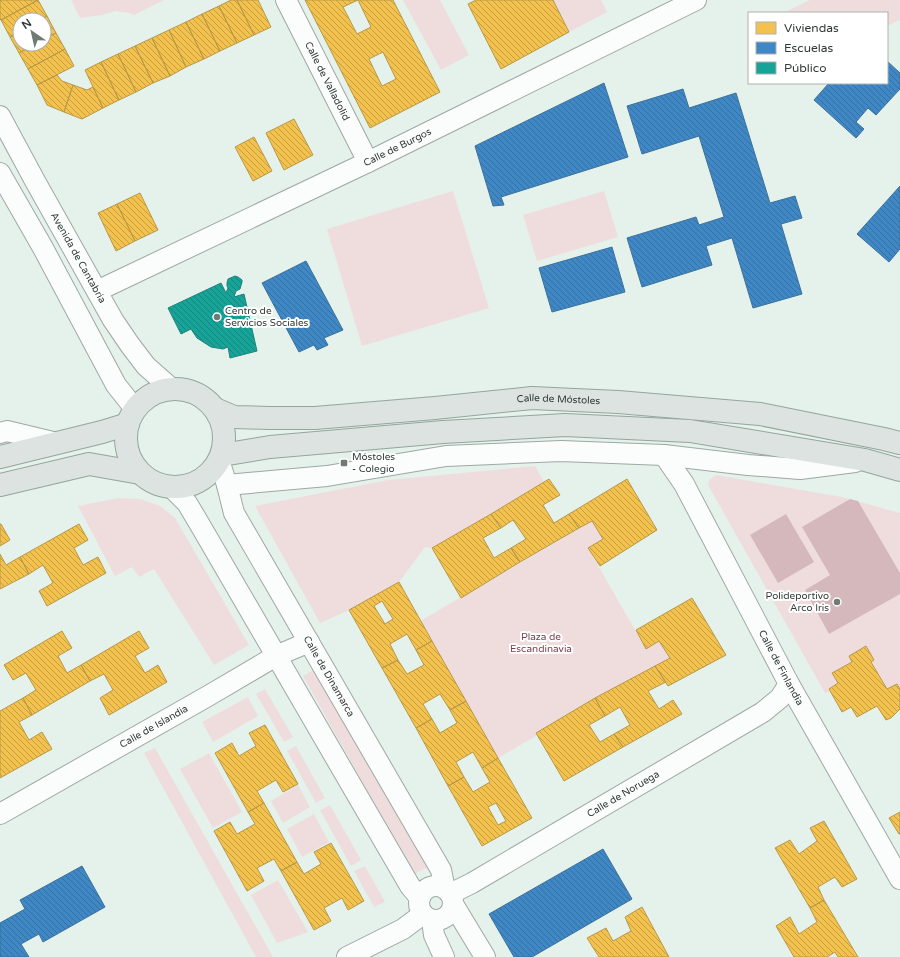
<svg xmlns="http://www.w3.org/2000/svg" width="900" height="957" viewBox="0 0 900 957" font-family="'Varela Round',sans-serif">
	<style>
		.green { fill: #efddde }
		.water { fill: #d5b8bc }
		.homes { fill: url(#homes-back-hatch); stroke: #b89947; fill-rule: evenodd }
		.schools { fill: url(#schools-back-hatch); stroke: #3b719a }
		.public { fill: url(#public-back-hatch); stroke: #1f847b }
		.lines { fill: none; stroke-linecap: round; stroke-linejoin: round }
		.minor-casing { stroke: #9fa8a4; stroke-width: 22 }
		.major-casing { stroke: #94a59d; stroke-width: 24 }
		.minor { stroke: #fbfdfc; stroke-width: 20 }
		.major { stroke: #dce3e0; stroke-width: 22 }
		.poi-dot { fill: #707b75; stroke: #fff; stroke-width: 1.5 }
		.labels { text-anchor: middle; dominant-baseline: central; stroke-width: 4; stroke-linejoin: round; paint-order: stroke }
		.street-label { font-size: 10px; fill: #313b36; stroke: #fff }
		.poi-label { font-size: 10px; fill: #313b36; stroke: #fff; text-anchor: start }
		.park-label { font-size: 10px; fill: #7d3f4f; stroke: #fff }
	</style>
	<defs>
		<pattern id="homes-back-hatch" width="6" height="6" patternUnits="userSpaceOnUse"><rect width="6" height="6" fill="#f2c14e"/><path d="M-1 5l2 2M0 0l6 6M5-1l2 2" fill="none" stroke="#c59e42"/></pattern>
		<pattern id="schools-back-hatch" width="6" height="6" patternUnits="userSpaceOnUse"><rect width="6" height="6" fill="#3f88c5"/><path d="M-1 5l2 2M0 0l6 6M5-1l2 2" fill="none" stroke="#3570a1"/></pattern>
		<pattern id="public-back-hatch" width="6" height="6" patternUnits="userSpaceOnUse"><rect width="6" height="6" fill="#17a398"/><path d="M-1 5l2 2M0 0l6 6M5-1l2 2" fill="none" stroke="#15867d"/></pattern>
	</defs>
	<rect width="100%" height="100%" fill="#e5f1eb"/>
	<!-- green -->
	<path class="green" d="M71,0h93l-30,15 -5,-2 -14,-2 -13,4 -22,3z
		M403,0h37l29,55 -28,15z
		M553,0h48l6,12 -38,20z
		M810,0h90v20l-13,6v-13h-104z
		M453,191l36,117 -127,38 -35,-117z
		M604,191l14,46 -81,24 -14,-46z
		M535,466l9,16 -53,32 -59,34 -7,-1 -26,35 -50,28 -29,13 -65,-117 133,-26z
		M716,475l126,22 58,16v196l-9,9 -5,2 -9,-14 -20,11 -6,-10 -9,5 -12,-21 -5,2 -117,-208 1,-5z
		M119,498l21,1 20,7 15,12 74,127 -35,20 -60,-96 -15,8 -7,-10 -17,9 -37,-70z
		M592,521l11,18 -15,9 58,101 13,-8 11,17 -172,100 -78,-137z
		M315,669l113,198 -14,7 -111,-198z
		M265,689l28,48 -9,5 -28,-48z
		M248,697l10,19 -45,26 -11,-20z
		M296,746l29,52 -9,5 -29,-52z
		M155,748l118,209h-17l-112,-204z
		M209,753l33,59 -29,16 -33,-59z
		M298,785l12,22 -27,16 -12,-22z
		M330,805l31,55 -10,6 -31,-56z
		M314,814l15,28 -27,15 -15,-28z
		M365,866l20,36 -11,5 -20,-36z
		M278,880l30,52 -31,11 -26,-48z"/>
	<!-- water -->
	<path class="water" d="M850,499l8,2 42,72v21l-71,40 -24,-44 25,-15 -28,-48z
		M786,514l28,48 -36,21 -28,-48z"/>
	<!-- homes -->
	<path class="homes" d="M0,0h38l-37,20 -1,-1z
		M38,0l9,16 -7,4h-20v11l-10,6 -9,-17z
		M231,0h6l17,35 -17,8 -18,-37z
		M237,0h21l13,27 -17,8z
		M305,0h53l-15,7 14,27 14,-7 -13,-27h35l47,92 -70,36zM383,52l13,27 -14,7 -13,-27z
		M476,0h77l16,32 -68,37 -33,-65z
		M219,6l18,37 -17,8 -18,-37z
		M202,14l18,37 -16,8 -18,-37z
		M47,16l9,17 -12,6v-19h-4z
		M186,22l18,37 -18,8 -17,-37z
		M169,30l17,37 -16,9 -18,-38z
		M20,31v13h15l-16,9 -9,-16z
		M56,33l9,16 -37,20 -9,-16 16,-9h9v-5z
		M152,38l18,38 -17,7 -18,-37z
		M135,46l18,37 -17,9 -18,-38z
		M65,49l9,17 -37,19 -9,-16z
		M118,54l18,38 -17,8 -18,-38z
		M101,62l18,38 -16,8 -18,-38z
		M57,75l5,6 11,4 -9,27 -17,-7 -10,-20z
		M73,85l14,5 6,-3 10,21 -21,11 -18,-7z
		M294,119l19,36 -29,15 -18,-37z
		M254,137l18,34 -19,10 -18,-34z
		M140,193l18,37 -23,11 -18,-37z
		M117,204l18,37 -19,10 -18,-38z
		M549,479l11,16 -17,10 11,18 15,-9 10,14 -59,34 -9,-14 15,-9 -13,-19 -12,8 -10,-14z
		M627,479l30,51 -57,36 -12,-18 15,-9 -11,-18 -13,7 -10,-14z
		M491,514l10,14 -18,10 11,20 17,-10 9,14 -59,36 -29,-50z
		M0,524h1l9,16 -10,6z
		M79,524l9,16 -14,8 9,17 15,-8 8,16 -59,33 -8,-15 14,-8 -10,-18 -14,9 -9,-17z
		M0,554l6,11 14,-8 9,17 -29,15z
		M399,582l33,59 -16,9 -9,-16 -17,10 8,16 -16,8 -33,-58zM382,601l11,18 -8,5 -11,-18z
		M692,598l34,57 -58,31 -13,-20 15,-8 -11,-17 -13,8 -10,-19z
		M62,631l10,17 -14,8 9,17 14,-8 9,16 -58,34 -9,-17 13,-8 -10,-17 -13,7 -9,-15z
		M139,631l10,17 -14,8 10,17 13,-8 9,17 -58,33 -9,-17 13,-8 -9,-16 -14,7 -9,-16z
		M432,641l34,60 -16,9 -10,-16 -17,10 9,15 -16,9 -34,-60 16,-8 9,14 17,-9 -8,-15z
		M866,646l8,14 -3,2 16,27 10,-5 3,5v20l-9,9 -5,2 -9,-14 -20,11 -6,-10 -9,5 -13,-23 9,-6 -6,-10 20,-11 -3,-6z
		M655,666l11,16 -18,9 11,18 14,-9 9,14 -59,33 -9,-13 16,-9 -10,-18 -15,9 -10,-18z
		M23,698l9,17 -13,7 10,18 13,-8 10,17 -52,29v-67z
		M595,698l10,18 -16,9 11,17 14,-8 9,13 -59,34 -28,-48z
		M466,701l32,57 -16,10 -9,-16 -17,10 8,15 -16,9 -32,-58 16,-9 8,14 17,-10 -7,-13z
		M265,725l33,59 -15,8 -7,-12 -19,11 7,12 -16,9 -33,-59 17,-10 7,13 17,-10 -7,-13z
		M498,758l34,60 -50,28 -34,-60 16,-9 9,15 17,-10 -8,-14zM496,803l10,18 -8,4 -10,-18z
		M264,803l33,59 -16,9 -7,-12 -17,9 7,13 -17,10 -33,-60 16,-9 7,12 18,-10 -7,-12z
		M900,812v22h-1l-10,-16z
		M824,821l33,58 -15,8 -7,-10 -17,10 6,13 -14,8 -35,-60 15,-8 9,14 18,-13 -7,-13z
		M331,843l33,58 -16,9 -6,-12 -18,10 7,13 -17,9 -33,-59 16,-9 7,12 17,-10 -7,-12z
		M824,900l34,57h-20l-3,-5 -8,5h-33l-18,-31 14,-9 9,17 18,-12 -7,-14z
		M642,907l27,50h-70l-12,-19 19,-10 7,13 18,-10 -6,-14z"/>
	<!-- schools -->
	<path class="schools" d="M887,61l13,12v16l-24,26 -8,-7 -12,14 8,7 -8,9 -42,-38 15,-17h58z
		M604,83l24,74 -127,40 3,8 -11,1 -18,-60z
		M683,89l6,19 47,-15 34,110 25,-7 7,22 -21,6 21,70 -49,14 -21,-70 -26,8 6,19 -70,22 -15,-49 69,-21 3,8 25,-8 -25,-81 -57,18 -15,-48z
		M900,186v63l-11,13 -32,-28z
		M612,247l13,45 -73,20 -13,-44z
		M306,261l37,69 -19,8 4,7 -11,5 -3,-5 -15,7 -37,-69z
		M603,849l29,50 -100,58h-18l-25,-43z
		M82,866l23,41 -62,35 -4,-8 -18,10 8,13h-29v-34l25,-14 -5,-9z"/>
	<!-- public -->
	<path class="public" d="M235,276l3,1 4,3v2l-2,7 -4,2 -2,6 10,-3 13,57 -27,7 -2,-11 -5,2 -12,-2 -14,-9 -6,-9 -10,5 -13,-26 53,-25 5,10 2,-5 -1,-2v-3l1,-4z"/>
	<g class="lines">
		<defs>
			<g id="minor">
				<path id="s1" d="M286,0l82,162"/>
				<path id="s2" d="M0,116l35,65 78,139 17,25 16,21 26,23"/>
				<path d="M0,173l43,75 73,137 19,24"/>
				<path id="s3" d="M97,291l271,-129 328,-162"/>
				<path d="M0,433l7,-2 50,12"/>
				<path id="s4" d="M664,455l20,29 105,200 111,195"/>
				<path id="s5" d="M219,460l8,25 7,28 207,357 4,19"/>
				<path d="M227,485l100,-9 119,-20 115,-5 103,4 84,10 52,4 55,-7"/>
				<path d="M171,487l16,16 16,27 207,356 10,12"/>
				<path id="s6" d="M0,814l208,-118 68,-40 33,-14"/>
				<circle cx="436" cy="903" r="17"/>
				<path id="s7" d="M450,894l22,-11 291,-171 17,-14 9,-14"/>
				<path d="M453,904l32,53"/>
				<path d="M432,920l2,15 10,22"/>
				<path d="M347,957l56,-28 20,-15"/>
			</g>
			<g id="major">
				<circle cx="175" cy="438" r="49"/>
				<path id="s8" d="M215,409l19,8 35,1h46l120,-10 97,-10 86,4 142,12 124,25 16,4"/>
				<path d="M222,455l48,-8 173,-15 122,-7 125,6 175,29 35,10"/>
				<path d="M0,457l102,-25 26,-8"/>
				<path d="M0,485l89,-21 51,9"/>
			</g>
		</defs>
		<!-- minor casing -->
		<use href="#minor" class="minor-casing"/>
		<!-- major casing -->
		<use href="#major" class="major-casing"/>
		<!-- minor -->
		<use href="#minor" class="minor"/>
		<!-- major -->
		<use href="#major" class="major"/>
	</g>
	<!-- markers -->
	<g class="poi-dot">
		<circle cx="217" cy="317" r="4"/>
		<rect x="340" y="459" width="8" height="8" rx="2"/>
		<circle cx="837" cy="602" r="4"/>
	</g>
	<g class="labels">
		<!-- street labels -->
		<g class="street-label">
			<text stroke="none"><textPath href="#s1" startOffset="91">Calle de Valladolid</textPath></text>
			<text stroke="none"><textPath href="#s3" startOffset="333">Calle de Burgos</textPath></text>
			<text stroke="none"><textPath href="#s2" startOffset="162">Avenida de Cantabria</textPath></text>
			<text stroke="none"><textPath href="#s8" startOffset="346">Calle de Móstoles</textPath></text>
			<text stroke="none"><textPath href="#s4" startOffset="243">Calle de Finlandia</textPath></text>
			<text stroke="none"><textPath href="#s5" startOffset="244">Calle de Dinamarca</textPath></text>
			<text stroke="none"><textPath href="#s6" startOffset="177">Calle de Islandia</textPath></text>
			<text stroke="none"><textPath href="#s7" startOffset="200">Calle de Noruega</textPath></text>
		</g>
		<!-- poi labels -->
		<g class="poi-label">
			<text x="225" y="311">Centro de<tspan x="225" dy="12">Servicios Sociales</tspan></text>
			<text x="352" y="457">Móstoles<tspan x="352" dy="12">- Colegio</tspan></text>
			<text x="829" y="596" text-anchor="end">Polideportivo<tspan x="829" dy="12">Arco Iris</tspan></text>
		</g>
		<!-- park labels -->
		<g class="park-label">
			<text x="541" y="637">Plaza de<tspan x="541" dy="12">Escandinavia</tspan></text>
		</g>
	</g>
	<!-- legend -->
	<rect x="748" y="12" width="140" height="72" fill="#ffffff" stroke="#adb1af"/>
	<rect x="756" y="22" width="20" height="12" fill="#f2c14e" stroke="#adb1af"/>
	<text x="784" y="32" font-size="12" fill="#313b36">Viviendas</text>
	<rect x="756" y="42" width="20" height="12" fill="#3f88c5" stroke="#adb1af"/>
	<text x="784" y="52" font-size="12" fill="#313b36">Escuelas</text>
	<rect x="756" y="62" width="20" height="12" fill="#17a398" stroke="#adb1af"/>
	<text x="784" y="72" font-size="12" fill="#313b36">Público</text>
	<!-- north arrow -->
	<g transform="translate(32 32) rotate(326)"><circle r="19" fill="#ffffff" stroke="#adb1af"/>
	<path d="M0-3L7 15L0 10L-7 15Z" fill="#707b75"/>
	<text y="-6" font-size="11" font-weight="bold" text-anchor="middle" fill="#313b36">N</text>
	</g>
</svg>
